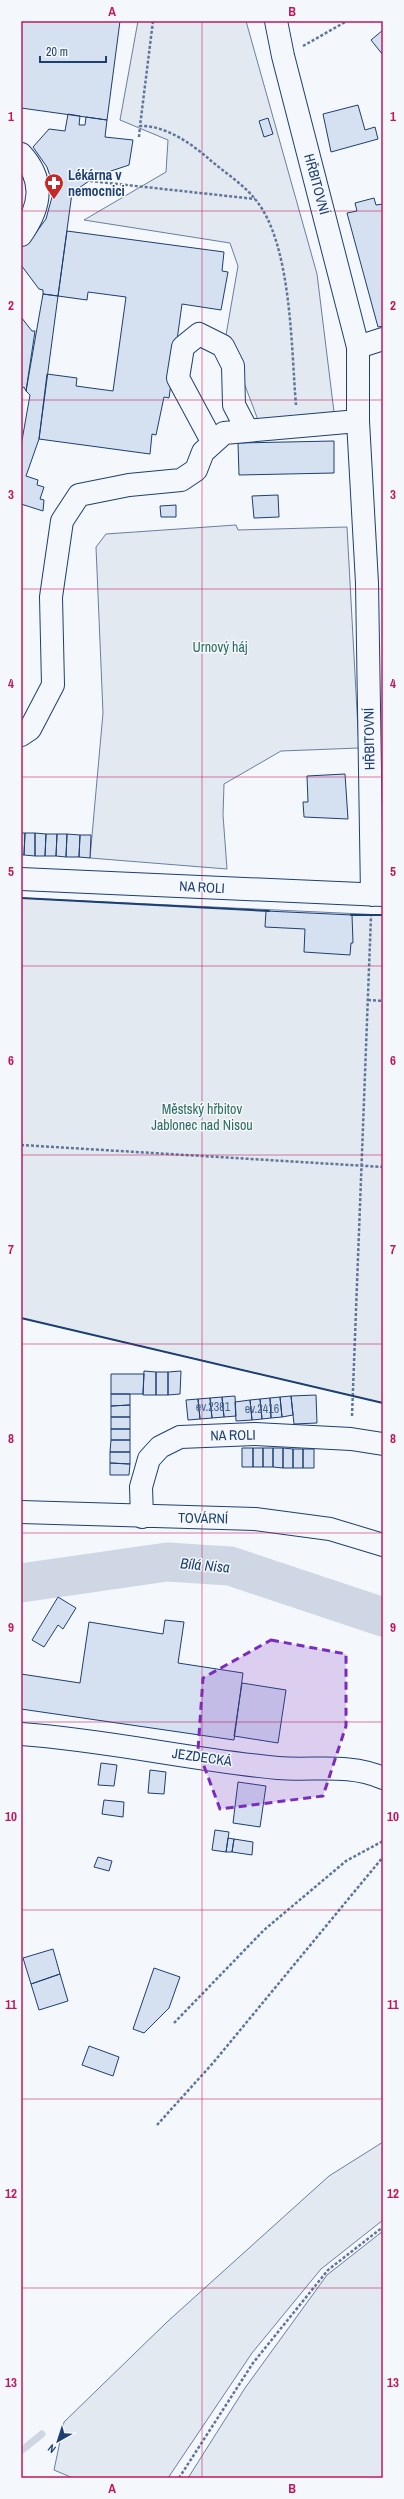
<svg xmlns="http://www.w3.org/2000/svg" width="404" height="2499" viewBox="0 0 404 2499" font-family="'Archivo Narrow',sans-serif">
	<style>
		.green { fill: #e3e9f0; stroke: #687fa3 }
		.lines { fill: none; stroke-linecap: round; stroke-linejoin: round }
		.stream { stroke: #cfd7e4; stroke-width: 7 }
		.river { stroke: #cfd7e4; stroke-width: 39 }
		.building { fill: #d5e0f0; stroke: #1d3f73 }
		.minor-casing { stroke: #1d3f73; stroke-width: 24 }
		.path { stroke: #5e769c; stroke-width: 2.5; stroke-dasharray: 3 2; stroke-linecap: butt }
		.minor { stroke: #f4f7fb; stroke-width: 22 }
		.wall { stroke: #1d3f73; stroke-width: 2 }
		.marked { fill: #7b2cbf; fill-opacity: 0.2; stroke: #7b2cbf; stroke-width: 3; stroke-dasharray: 8 5; stroke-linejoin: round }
		.grid { fill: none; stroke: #c2185b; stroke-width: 1; stroke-opacity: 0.55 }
		.labels { text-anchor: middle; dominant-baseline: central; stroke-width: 3; stroke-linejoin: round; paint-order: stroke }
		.number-label { font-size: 12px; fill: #4b6792 }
		.poi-label { font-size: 14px; font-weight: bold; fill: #1d3f73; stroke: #f4f7fb; text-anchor: start }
		.street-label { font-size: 14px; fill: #1d3f73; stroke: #f4f7fb }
		.park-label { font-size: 14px; fill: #2c6c60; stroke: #f4f7fb }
		.water-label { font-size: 15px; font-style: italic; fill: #1d3f73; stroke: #f4f7fb }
		.neatline { fill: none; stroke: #c2185b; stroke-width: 1.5 }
		.grid-label { font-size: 13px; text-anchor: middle; font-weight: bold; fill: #c2185b }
	</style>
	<rect width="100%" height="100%" fill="#f4f7fb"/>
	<!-- green -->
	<path class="green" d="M138,21h108l71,253 17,138 -76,8 -32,-85 12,-69 -8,-23 -146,-23 82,-48 2,-32 -48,-20z
		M236,525l2,5 109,-3 12,221 -78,3 -57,33 -1,31 4,54 -137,-11 13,-145 -7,-166 10,-13z
		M21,898l362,17v488l-362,-85z
		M383,2142v78l-62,49 -69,84 -84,125h-95l-19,-8 10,-48 103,-100 162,-146z
		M383,2231v247h-195l57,-90 82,-113z"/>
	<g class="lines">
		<!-- stream -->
		<path class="stream" d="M21,2451l21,-17"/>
		<!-- river -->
		<path class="river" d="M21,1583l146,-21 63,4 153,51"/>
	</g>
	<!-- building -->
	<path class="building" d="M21,21h99l-13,99 -86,-12z
		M383,30v25l-12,-15z
		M358,105l7,25 10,-3 3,12 -47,13 -8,-38z
		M68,114l12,2 -1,9h6l1,-8 21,3 -2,17 28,3 -4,25 -33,11 -24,17 -14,103 -15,-2v-4l-4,-1 -18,-24v-18l11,-9 14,-19 6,-22 -1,-18 -4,-12 -14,-20 16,-18 16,2z
		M268,118l5,16 -9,3 -5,-16z
		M374,198l2,7 7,-1v122l-5,1 -31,-114 10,-2 -2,-8z
		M67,231l157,21 -2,19 6,1 -7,38 -39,-6 -13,94 -5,-1 -8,38 -4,-1 -2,20 -111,-15 8,-65 30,4 -1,8 37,5 13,-94 -38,-5 -1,8 -29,-4z
		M43,294l15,2 -19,143 -13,37 12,4 -1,5 7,2 -4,12 4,1 -1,11 -22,-7v-58l9,-51 -4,-4z
		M21,317l11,14h3l-9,60 -2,-4 -3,2z
		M334,441v32l-95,2 -1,-32z
		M278,495l1,22 -25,1 -2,-22z
		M176,505v12h-15l-1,-11z
		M345,774l3,45 -44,-2 -1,-15h5l-1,-26z
		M21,833h4l-1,22h-3z
		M25,833h10v23l-11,-1z
		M35,833l11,1 -1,22h-10z
		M46,834h11l-1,22h-11z
		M57,834h10l-1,23 -10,-1z
		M67,834l13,1 -1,22h-13z
		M80,835h11l-1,23 -11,-1z
		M266,911l86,4 1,28h-2l-1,12 -46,-3 1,-23 -40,-2z
		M144,1371l12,1v23h-13z
		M181,1371l-1,23 -12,1v-23z
		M156,1372h12v23h-12z
		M111,1374h33l-1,20h-32z
		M111,1394h19v11l-19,1z
		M316,1395l1,28 -23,1 -3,-28z
		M235,1396l1,20 -12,1 -2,-20z
		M291,1396l2,19 -11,2 -2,-20z
		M222,1397l2,20 -12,1 -2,-20z
		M280,1397l2,20 -11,1 -1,-20z
		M210,1398l2,20 -12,1 -2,-20z
		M270,1398l1,20 -9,1 -2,-20z
		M198,1399l2,20 -12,1 -2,-20z
		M260,1399l2,20 -10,1 -2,-20z
		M250,1400l2,20 -16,1 -1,-19z
		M130,1405v12h-19v-11z
		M111,1417h19v12h-19z
		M111,1429h19v11h-19z
		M111,1440h19v12h-20z
		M242,1448h11v19h-11z
		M253,1448h10v19h-10z
		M263,1448h10v19h-10z
		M273,1448h10v20l-10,-1z
		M283,1448l10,1v19h-10z
		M293,1449h10v19h-10z
		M303,1449h11v19h-11z
		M110,1452h20v12l-20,-1z
		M110,1463l20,1 -1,11h-19z
		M58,1597l18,11 -13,21 -5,-4 -14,22 -12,-7z
		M165,1620l19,2 -6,41 65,10 -9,67 -213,-31v-35l59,9 9,-61 74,12z
		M242,1683l44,7 -8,53 -44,-7z
		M101,1763l16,2 -3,21 -16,-1z
		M150,1770l16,2 -2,22 -16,-1z
		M238,1782l28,4 -6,41 -27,-4z
		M104,1800l20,2 -1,15 -21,-3z
		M215,1830l14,2 -3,20 -14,-2z
		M228,1838l6,1 -2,13h-6z
		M234,1839l19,3 -1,13 -20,-3z
		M98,1857l14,4 -3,10 -15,-4z
		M53,1949l7,25 -29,10 -8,-26z
		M154,1968l26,9 -11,31 -25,25 -11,-4z
		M60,1974l8,27 -29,9 -8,-26z
		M89,2046l30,11 -6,19 -31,-11z"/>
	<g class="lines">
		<defs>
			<path id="minor" d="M276,21l7,35 75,291v74l9,162 5,312
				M21,154c24,26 20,53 0,81
				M358,347l25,-8
				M213,443l-35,-65 5,-31 16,-13 24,12 10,20 1,39 13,25
				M21,735l9,-6 23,-44 -2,-88 11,-76 17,-26 50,-10 52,-5 15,-10 7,-18 21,-19 134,-12
				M21,879l362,16
				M21,1512l234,7 75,10 53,16
				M142,1517l-1,-30 8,-28 11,-12 20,-10 75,-3 96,5 32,5
				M21,1734c86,6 171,26 257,34 35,3 71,-5 105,10"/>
		</defs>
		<!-- minor casing -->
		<use href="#minor" class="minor-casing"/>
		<!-- path -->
		<path class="path" d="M153,21l-13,105c24,-1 51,17 69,33 15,13 34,25 46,40 37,44 36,149 41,206
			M303,46l44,-25
			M139,137l1,-11
			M90,181l165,18
			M368,1000l15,1
			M21,1145l362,22
			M352,1416l19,-500
			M174,2023l90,-93 82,-69 37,-20
			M157,2125l56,-62 170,-206
			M179,2478l74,-115 75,-93 55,-43"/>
		<!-- minor -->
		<use href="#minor" class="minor"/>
		<!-- wall -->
		<path class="wall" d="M21,898l248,13
			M351,915h32
			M21,1318l362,85"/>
	</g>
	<!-- marked area -->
	<path class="marked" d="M271,1640l75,14v72l-23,70 -103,13 -22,-59 5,-72z"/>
	<!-- grid -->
	<path class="grid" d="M202,21v2457M21,211h362M21,400h362M21,589h362M21,777h362M21,966h362M21,1155h362M21,1344h362M21,1533h362M21,1722h362M21,1910h362M21,2099h362M21,2288h362"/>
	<!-- icons -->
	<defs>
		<symbol id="pharmacy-pin" viewBox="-11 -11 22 30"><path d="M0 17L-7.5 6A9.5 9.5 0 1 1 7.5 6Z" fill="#c62828" stroke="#f4f7fb"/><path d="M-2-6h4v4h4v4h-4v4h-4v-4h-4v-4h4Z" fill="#fff"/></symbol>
	</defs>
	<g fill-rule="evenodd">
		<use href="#pharmacy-pin" x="43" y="172" width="22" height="30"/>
	</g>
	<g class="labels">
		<!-- number labels -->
		<g class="number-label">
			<text x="213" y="1407">ev.2381</text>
			<text x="262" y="1409">ev.2416</text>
		</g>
		<!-- poi labels -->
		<g class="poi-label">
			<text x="68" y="175">Lékárna v<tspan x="68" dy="16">nemocnici</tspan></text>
		</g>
		<!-- street labels -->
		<g class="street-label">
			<text transform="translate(317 184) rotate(75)">HŘBITOVNÍ</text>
			<text transform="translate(369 739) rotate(-91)">HŘBITOVNÍ</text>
			<text transform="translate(202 887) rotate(3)">NA ROLI</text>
			<text transform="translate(233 1435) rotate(-1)">NA ROLI</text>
			<text transform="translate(203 1518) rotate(1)">TOVÁRNÍ</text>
			<text transform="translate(202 1757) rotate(8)">JEZDECKÁ</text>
		</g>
		<!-- park labels -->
		<g class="park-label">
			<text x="220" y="647">Urnový háj</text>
			<text x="202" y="1109">Městský hřbitov<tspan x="202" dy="16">Jablonec nad Nisou</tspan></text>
		</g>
		<!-- water labels -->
		<g class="water-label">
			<text transform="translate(205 1565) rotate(5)">Bílá Nisa</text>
		</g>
	</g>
	<!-- border -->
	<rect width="404" height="2499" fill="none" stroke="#f4f7fb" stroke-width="44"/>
	<!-- north arrow -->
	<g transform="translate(58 2441) rotate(219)" stroke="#f4f7fb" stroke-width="3" paint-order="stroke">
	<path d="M0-3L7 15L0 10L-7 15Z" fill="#1d3f73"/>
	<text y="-6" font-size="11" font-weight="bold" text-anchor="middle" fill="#1d3f73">N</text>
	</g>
	<!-- scale -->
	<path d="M40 56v6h66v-6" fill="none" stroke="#1d3f73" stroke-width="2"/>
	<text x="46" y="56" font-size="12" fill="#1d3f73" stroke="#f4f7fb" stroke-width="3" paint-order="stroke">20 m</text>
	<rect x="22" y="22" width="360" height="2455" class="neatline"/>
	<g class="grid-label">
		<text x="112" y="16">A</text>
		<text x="292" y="16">B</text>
		<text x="11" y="121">1</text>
		<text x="393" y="121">1</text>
		<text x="11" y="310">2</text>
		<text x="393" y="310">2</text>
		<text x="11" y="499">3</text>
		<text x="393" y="499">3</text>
		<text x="11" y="688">4</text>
		<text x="393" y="688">4</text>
		<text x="11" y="876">5</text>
		<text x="393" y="876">5</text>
		<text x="11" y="1065">6</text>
		<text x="393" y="1065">6</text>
		<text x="11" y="1254">7</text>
		<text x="393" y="1254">7</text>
		<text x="11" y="1443">8</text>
		<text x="393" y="1443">8</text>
		<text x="11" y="1632">9</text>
		<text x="393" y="1632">9</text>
		<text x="11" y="1821">10</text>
		<text x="393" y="1821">10</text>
		<text x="11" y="2009">11</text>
		<text x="393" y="2009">11</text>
		<text x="11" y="2198">12</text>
		<text x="393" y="2198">12</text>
		<text x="11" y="2387">13</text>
		<text x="393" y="2387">13</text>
		<text x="112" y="2493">A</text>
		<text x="292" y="2493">B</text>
	</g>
</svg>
